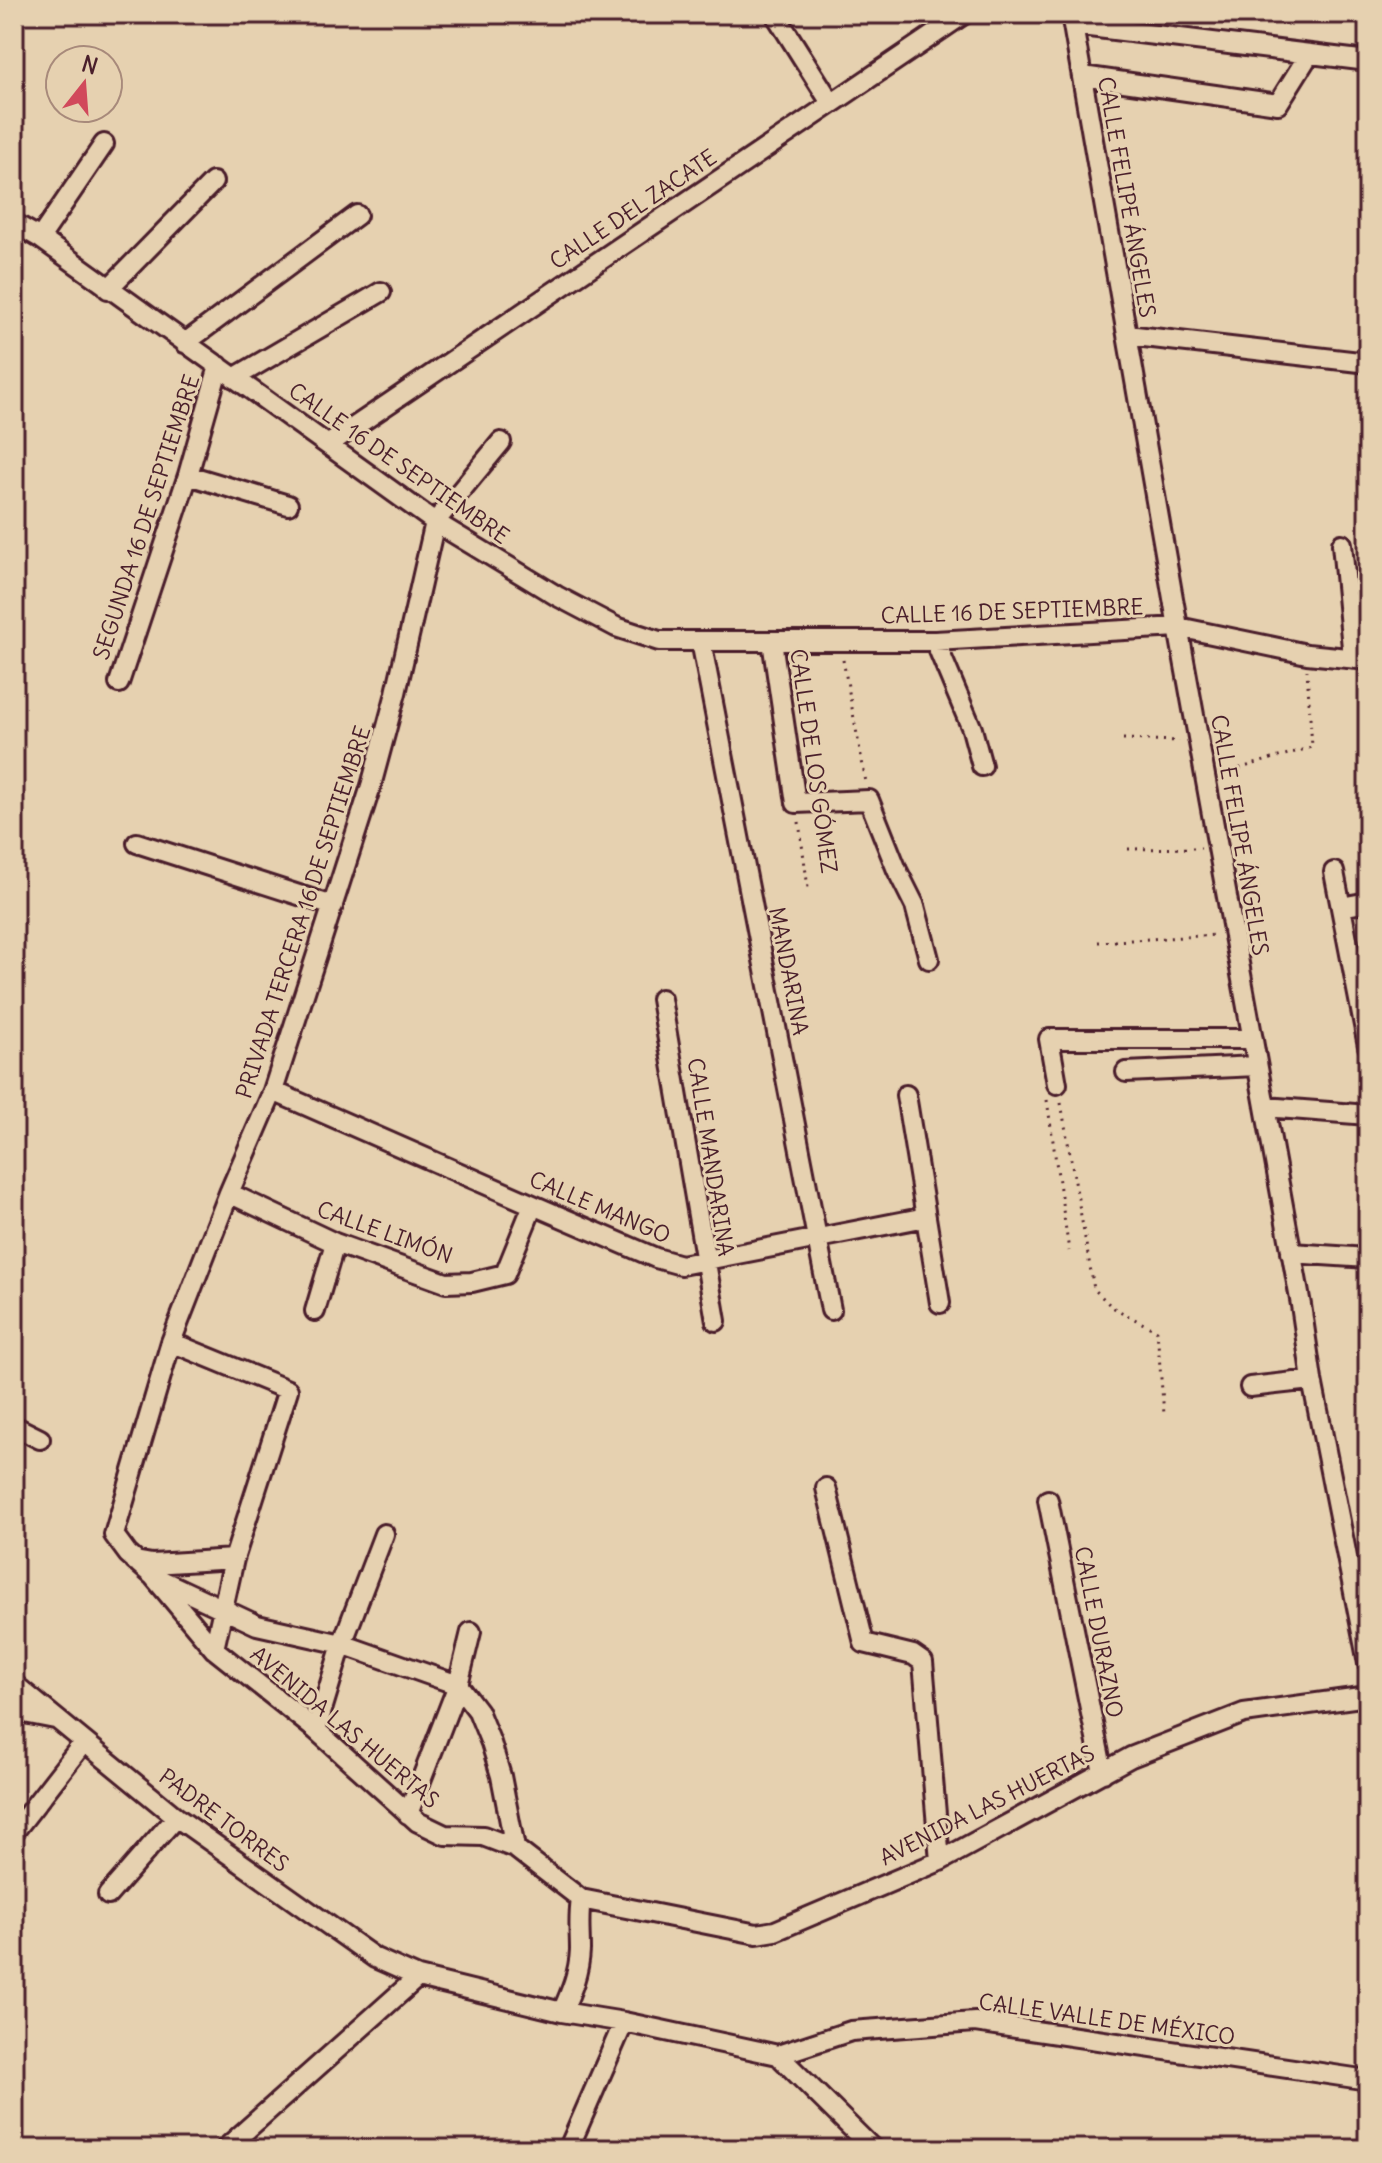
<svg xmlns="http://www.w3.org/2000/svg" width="1382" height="2163" viewBox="0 0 1382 2163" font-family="Delius,sans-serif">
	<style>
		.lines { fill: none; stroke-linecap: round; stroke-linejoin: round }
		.minor-casing { stroke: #4a1f2b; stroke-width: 24 }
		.path { stroke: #4a1f2b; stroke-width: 3; stroke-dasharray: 2 6; stroke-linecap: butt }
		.minor { stroke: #e6d1b0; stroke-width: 18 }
		.labels { text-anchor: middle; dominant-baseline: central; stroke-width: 6; stroke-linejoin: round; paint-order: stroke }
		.street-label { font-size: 22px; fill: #4a1f2b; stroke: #e6d1b0 }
	</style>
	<rect width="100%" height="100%" fill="#e6d1b0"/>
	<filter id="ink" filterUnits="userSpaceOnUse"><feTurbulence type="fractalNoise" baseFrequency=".0125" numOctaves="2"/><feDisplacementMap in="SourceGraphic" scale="16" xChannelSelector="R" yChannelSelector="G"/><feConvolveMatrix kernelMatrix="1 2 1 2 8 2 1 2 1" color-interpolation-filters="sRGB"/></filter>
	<g filter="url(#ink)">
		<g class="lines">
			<defs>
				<path id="minor" d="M775,14l56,89
					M1071,14l107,613 123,678 11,75 56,283
					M1073,25l295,36
					M1082,76l196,28 30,-48
					M14,223l26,15 395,284 122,74 59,31 43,14h276l243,-14 129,27 61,6
					M40,238l64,-94
					M108,289l105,-107
					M1127,335l241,28
					M185,343l172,-128
					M234,378l147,-86
					M501,442l-66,80 -39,171 -25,93 -98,305 -44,102 -58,149 -57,193 14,19 25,22 61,73 102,81 102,92 27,13 38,1 32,12 66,51 176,35 18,-3 165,-70 191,-104 113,-44 124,-17
					M329,444l635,-430
					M188,475l100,30
					M1342,544l11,114
					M701,641l130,669
					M772,641l24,162 73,-3 28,70 18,36 14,53
					M935,641l37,88 10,37
					M119,683l69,-208 31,-109
					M137,843l196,63
					M1334,872l34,174
					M1341,907l27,-5
					M661,999l55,322
					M1126,1072l131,-6
					M1057,1084l-8,-45h204
					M273,1091l260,114 123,53 25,7 245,-48
					M906,1095l34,208
					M1265,1107l103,8
					M229,1193l106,50 111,40 26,-1 33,-8 28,-69
					M1291,1253l77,5
					M315,1311l20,-68
					M171,1342l117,48 -54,169 -20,90
					M1250,1387l62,-7
					M14,1426l26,13
					M826,1488l38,155 49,12 10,7 17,199
					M1048,1500l55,273
					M135,1561l17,3 82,-5
					M159,1579l98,46 85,19 116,41 20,26 13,32 10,33 14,72
					M14,1684l162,133 199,141 43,19 144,35 62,10 154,33 73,-24 124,-9 393,58
					M14,1711l41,8
					M316,1730l26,-86 42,-110
					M408,1814l50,-129 13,-53
					M14,1832l70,-90
					M108,1895l68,-78
					M562,2012c9,-20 17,-39 18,-62 0,-19 -2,-30 1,-51
					M778,2055l95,94
					M571,2143l53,-121
					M225,2149l193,-172"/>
			</defs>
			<!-- minor casing -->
			<use href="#minor" class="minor-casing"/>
			<!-- path -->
			<path class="path" d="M14,623l3,1
				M843,660l23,122
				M1123,739l56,2
				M1224,773l88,-26 -5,-77
				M799,822l9,66
				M1128,849l73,-1
				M1098,942l119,-7
				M1047,1100l22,151
				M1061,1103l33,186 18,18 45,24 7,83"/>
			<!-- minor -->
			<use href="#minor" class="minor"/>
		</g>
	</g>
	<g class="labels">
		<!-- street labels -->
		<g class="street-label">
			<text transform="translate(1127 197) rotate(80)">CALLE FELIPE ÁNGELES</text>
			<text transform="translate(633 209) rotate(-34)">CALLE DEL ZACATE</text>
			<text transform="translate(399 463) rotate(35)">CALLE 16 DE SEPTIEMBRE</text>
			<text transform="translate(146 517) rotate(-72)">SEGUNDA 16 DE SEPTIEMBRE</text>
			<text transform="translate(1012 611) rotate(-2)">CALLE 16 DE SEPTIEMBRE</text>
			<text transform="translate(814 761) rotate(82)">CALLE DE LOS GÓMEZ</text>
			<text transform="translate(1240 835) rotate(80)">CALLE FELIPE ÁNGELES</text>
			<text transform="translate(303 912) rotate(-72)">PRIVADA TERCERA 16 DE SEPTIEMBRE</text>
			<text transform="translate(789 971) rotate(79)">MANDARINA</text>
			<text transform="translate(711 1157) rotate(81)">CALLE MANDARINA</text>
			<text transform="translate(600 1207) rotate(23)">CALLE MANGO</text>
			<text transform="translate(385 1232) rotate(20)">CALLE LIMÓN</text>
			<text transform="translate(1099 1632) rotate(79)">CALLE DURAZNO</text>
			<text transform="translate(345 1727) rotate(40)">AVENIDA LAS HUERTAS</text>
			<text transform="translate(987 1805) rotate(-27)">AVENIDA LAS HUERTAS</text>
			<text transform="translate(224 1820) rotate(37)">PADRE TORRES</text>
			<text transform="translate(1107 2019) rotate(8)">CALLE VALLE DE MÉXICO</text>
		</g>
	</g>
	<!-- margin -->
	<rect width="1382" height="2163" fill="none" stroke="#e6d1b0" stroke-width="48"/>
	<rect x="24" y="24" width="1334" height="2115" fill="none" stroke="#4a1f2b" stroke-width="3" filter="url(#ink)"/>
	<!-- north arrow -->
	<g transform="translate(84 84) rotate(17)"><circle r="38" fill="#e6d1b0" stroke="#a88a7b" stroke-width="2"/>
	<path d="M0-6L14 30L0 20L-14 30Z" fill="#d1495b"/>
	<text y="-12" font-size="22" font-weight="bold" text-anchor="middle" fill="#4a1f2b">N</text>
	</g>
</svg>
